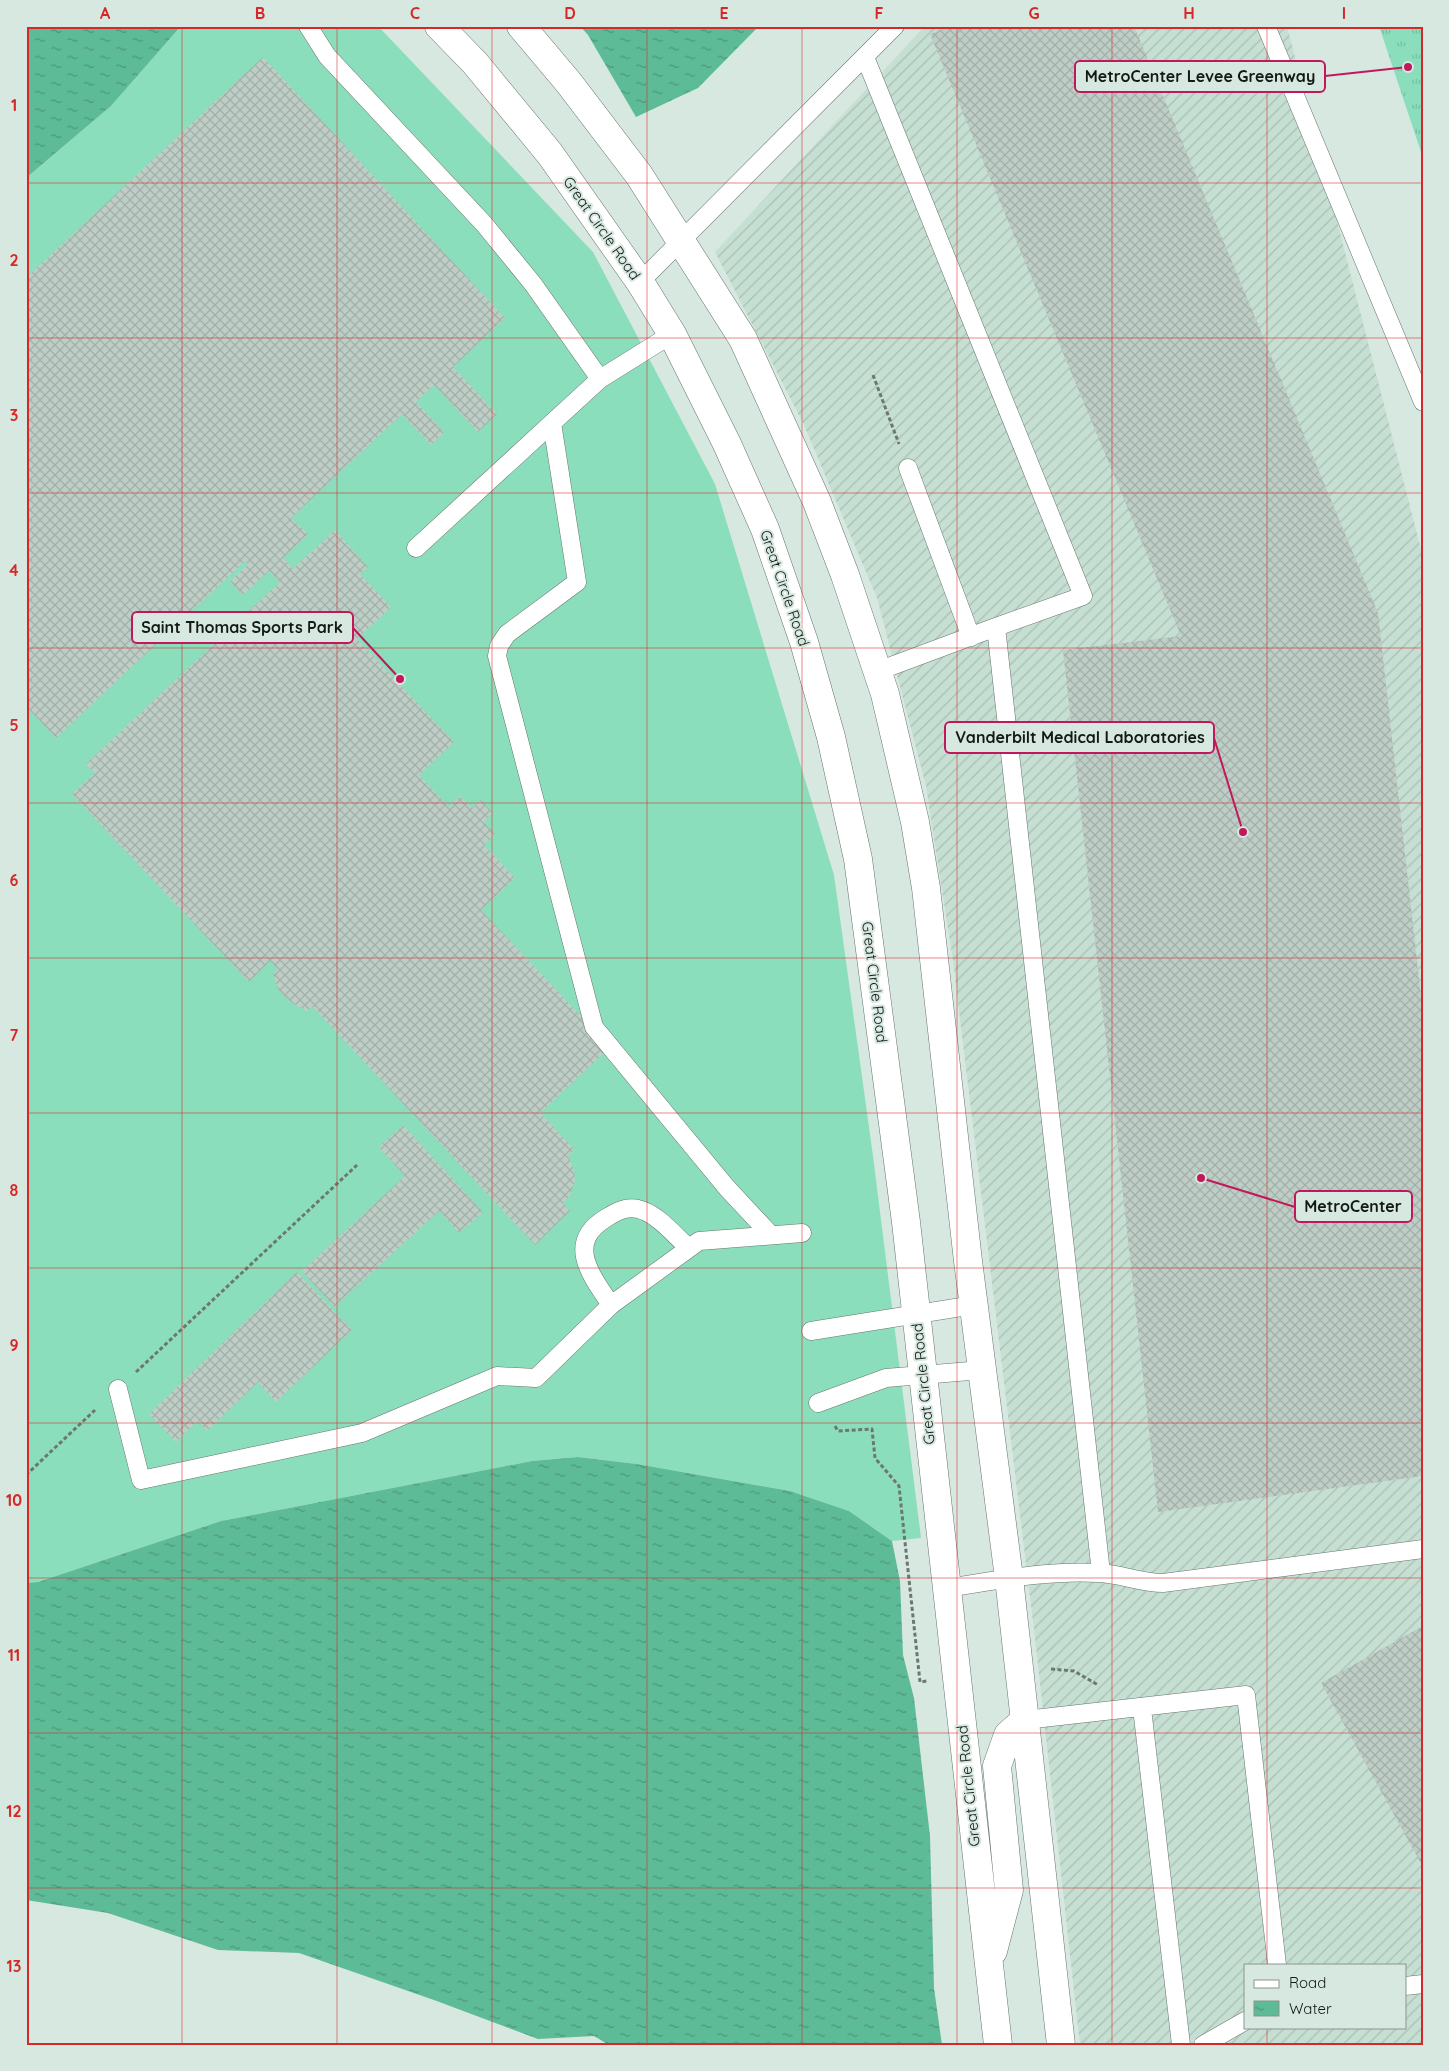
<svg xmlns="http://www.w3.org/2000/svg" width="1449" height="2071" viewBox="0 0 1449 2071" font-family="Quicksand,sans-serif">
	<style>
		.industrial { fill: url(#industrial-furrows); fill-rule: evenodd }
		.grass { fill: url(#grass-tufts) }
		.pitch { fill: #8bdebb }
		.water { fill: url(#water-ripples) }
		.building { fill: url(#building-cross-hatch) }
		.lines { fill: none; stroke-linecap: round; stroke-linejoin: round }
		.service-casing { stroke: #66756e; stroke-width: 19 }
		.tertiary-casing { stroke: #66756e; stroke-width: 29 }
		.path { stroke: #6c7771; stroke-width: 3; stroke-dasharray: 4 2.5; stroke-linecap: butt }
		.service { stroke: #fff; stroke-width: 18 }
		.tertiary { stroke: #fff; stroke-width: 28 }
		.grid { fill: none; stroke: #d62828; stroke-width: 1; stroke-opacity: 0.55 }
		.labels { text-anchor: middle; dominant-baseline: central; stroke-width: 4; stroke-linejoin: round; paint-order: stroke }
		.street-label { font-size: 15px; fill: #131916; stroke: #d7e8e0 }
		.leader { fill: none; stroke: #c2185b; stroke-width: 2 }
		.callout-dot { fill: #c2185b; stroke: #d7e8e0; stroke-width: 2 }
		.callout { fill: #d7e8e0; stroke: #c2185b; stroke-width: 2 }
		.callout-label { font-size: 16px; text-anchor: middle; font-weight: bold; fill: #131916 }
		.neatline { fill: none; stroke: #d62828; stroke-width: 2 }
		.grid-label { font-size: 16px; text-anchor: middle; font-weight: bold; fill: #d62828 }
	</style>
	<defs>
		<pattern id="industrial-furrows" width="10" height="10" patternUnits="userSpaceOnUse" patternTransform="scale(1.25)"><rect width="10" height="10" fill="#c6dfd3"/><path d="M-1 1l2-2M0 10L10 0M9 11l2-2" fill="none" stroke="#a9bfb4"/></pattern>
		<pattern id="grass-tufts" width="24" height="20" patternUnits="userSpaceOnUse" patternTransform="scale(1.25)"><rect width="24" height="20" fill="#8bdebb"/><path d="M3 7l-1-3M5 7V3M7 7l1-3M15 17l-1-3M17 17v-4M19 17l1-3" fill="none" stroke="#77bea0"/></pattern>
		<pattern id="water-ripples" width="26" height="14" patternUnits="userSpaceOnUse" patternTransform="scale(1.25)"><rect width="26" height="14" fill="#5dbb97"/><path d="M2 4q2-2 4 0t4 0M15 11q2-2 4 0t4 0" fill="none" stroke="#4c977a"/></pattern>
		<pattern id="building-cross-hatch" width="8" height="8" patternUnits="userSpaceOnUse" patternTransform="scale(1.25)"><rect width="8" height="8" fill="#becec6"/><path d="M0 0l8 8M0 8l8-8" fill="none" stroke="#a2b0a9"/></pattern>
	</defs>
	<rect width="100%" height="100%" fill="#d7e8e0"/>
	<!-- industrial -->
	<path class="industrial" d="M925,26h362l136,531v1488h-343l-45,-407 -82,-677 -27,-175 -49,-188 -73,-173 -89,-173zM1245,1965h160v62h-160z"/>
	<!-- grass -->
	<path class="grass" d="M1379,26h44v132z"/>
	<!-- pitch -->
	<path class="pitch" d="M181,26h197l215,226 122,232 119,391 39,281 48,382 -29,3 -43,-30 -59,-20 -153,-27 -59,-7 -46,4 -311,60 -183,61 -12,1v-1405l85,-72z"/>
	<!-- water -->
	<path class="water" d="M26,26h155l-70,80 -85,72z
		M580,26h179l-61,62 -62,29 -48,-82z
		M578,1457l59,7 153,27 59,20 43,30 8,40 3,74 11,43 16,138 4,152 8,57h-333l-15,-9 -56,3 -104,-39 -135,-47 -81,-3 -110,-37 -82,-13v-317l12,-1 183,-61 311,-60z"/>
	<!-- building -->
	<path class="building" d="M949,26h185l244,587 45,401v462l-265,36 -95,-862 118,-14 -251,-602z
		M263,57l242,261 -52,49 44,47 -19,18 -44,-47 -18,17 28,30 -13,13 -29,-31 -111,104 17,16 -25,24 10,11 42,-39 33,37 -8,7 31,33 -34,32 97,103 -35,33 30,32 11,-11 12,12 9,-8 12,13 -9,9 11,12 -11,11 31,33 -34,32 129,137 -70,66 34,36 -6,7 6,14 1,10 -5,15 -7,8 7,8 -35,34 -223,-239 -5,5 -13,-7 -10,-8 -6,-7 -5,-15 5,-5 -8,-8 -21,21 -177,-188 23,-21 -9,-9 194,-182 -11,-11 -26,24 -13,-13 18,-18 -3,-3 -189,177 -30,-32v-428z
		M403,1125l80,87 -24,21 -20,-22 -105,96 -32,-36 103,-95 -26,-29z
		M297,1272l55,58 -76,72 -18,-20 -51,49 -9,-10 -22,21 -27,-28z
		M1421,1627l2,3v237l-102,-184z"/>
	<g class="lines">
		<defs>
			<path id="service" d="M308,26l19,30 157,168 49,60 67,95
				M1266,26l157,376
				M865,57l218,539 -87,31
				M640,282l255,-256
				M672,334l-72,45 -48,44 25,159 -70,52 -8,12 -2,10 97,371 133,161 43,46
				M908,468l63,169
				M416,548l136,-125
				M878,671l118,-44 105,946
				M611,1305c-20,-30 -46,-62 -5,-87 10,-6 20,-12 32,-9 19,4 37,27 51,39
				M811,1331l163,-26
				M118,1389l23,91 221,-47 135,-57 39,2 75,-73 88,-64 103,-8
				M818,1403l68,-25 96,-8
				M947,1588c51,-8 101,-18 152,-15 22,1 42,10 64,10l260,-34
				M1142,1708l39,337
				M1025,1720l221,-25 31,270
				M1405,1986l18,-2
				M1203,2045l42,-24"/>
			<path id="tertiary" d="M439,26l36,37 75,91 90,128 32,52 55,110 38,85 39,113 27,95 27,122 48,363 92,823
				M521,26l48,57 70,92 104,164 74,163 28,73 40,119 30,128 11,66 42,373 41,317 52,467
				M993,1951l16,-61 -12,-124 11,-31 17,-15"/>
		</defs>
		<!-- service casing -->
		<use href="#service" class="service-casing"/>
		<!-- tertiary casing -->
		<use href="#tertiary" class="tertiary-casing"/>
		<!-- path -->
		<path class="path" d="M873,375l26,69
			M136,1372l221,-207
			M835,1426l3,5 34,-2 3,29 24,28 21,196 7,-1
			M26,1475l69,-65
			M1051,1669l23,2 24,14"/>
		<!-- service -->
		<use href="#service" class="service"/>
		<!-- tertiary -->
		<use href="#tertiary" class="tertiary"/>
	</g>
	<!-- grid -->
	<path class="grid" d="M182,26v2019M337,26v2019M492,26v2019M647,26v2019M802,26v2019M957,26v2019M1112,26v2019M1267,26v1939M26,183h1397M26,338h1397M26,493h1397M26,648h1397M26,803h1397M26,958h1397M26,1113h1397M26,1268h1397M26,1423h1397M26,1578h1397M26,1733h1397M26,1888h1397M1267,2027v18"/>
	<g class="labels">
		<!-- street labels -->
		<g class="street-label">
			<text transform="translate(602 228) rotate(55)">Great Circle Road</text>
			<text transform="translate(785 588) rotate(71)">Great Circle Road</text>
			<text transform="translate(875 982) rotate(83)">Great Circle Road</text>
			<text transform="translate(923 1384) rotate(-96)">Great Circle Road</text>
			<text transform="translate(968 1786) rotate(-96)">Great Circle Road</text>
		</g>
	</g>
	<!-- callouts -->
	<path class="leader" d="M1408 67L1325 76M400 679L353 628M1243 832L1214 738M1201 1178L1295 1207"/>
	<g class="callout-dot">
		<circle cx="1408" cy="67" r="5"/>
		<circle cx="400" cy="679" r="5"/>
		<circle cx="1243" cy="832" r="5"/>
		<circle cx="1201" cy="1178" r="5"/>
	</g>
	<g class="callout">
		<rect x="1075" y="61" width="250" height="31" rx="5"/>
		<rect x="132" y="612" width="221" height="31" rx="5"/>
		<rect x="945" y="722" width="269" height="31" rx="5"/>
		<rect x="1295" y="1191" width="117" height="31" rx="5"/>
	</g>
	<g class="callout-label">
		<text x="1200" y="82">MetroCenter Levee Greenway</text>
		<text x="242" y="633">Saint Thomas Sports Park</text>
		<text x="1080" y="743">Vanderbilt Medical Laboratories</text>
		<text x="1353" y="1212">MetroCenter</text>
	</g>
	<!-- border -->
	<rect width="1449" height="2071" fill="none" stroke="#d7e8e0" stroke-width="55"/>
	<!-- legend -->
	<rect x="1244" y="1964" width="162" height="65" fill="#d7e8e0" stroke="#89958f"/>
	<rect x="1254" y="1980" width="25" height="8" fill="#ffffff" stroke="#89958f"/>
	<text x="1289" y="1988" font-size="15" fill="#131916">Road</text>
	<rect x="1254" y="2001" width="25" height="15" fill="url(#water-ripples)" stroke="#89958f"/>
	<text x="1289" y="2014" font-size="15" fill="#131916">Water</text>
	<rect x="28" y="28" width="1394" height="2016" class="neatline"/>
	<g class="grid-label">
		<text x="105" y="19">A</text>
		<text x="260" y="19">B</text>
		<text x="415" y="19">C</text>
		<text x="570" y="19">D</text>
		<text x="724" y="19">E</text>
		<text x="879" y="19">F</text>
		<text x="1034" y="19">G</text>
		<text x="1189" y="19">H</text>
		<text x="1344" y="19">I</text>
		<text x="14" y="111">1</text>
		<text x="14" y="266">2</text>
		<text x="14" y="421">3</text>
		<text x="14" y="576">4</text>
		<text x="14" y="731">5</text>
		<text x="14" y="886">6</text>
		<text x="14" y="1041">7</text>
		<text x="14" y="1196">8</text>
		<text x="14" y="1351">9</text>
		<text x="14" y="1506">10</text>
		<text x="14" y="1661">11</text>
		<text x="14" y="1817">12</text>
		<text x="14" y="1972">13</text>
	</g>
</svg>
